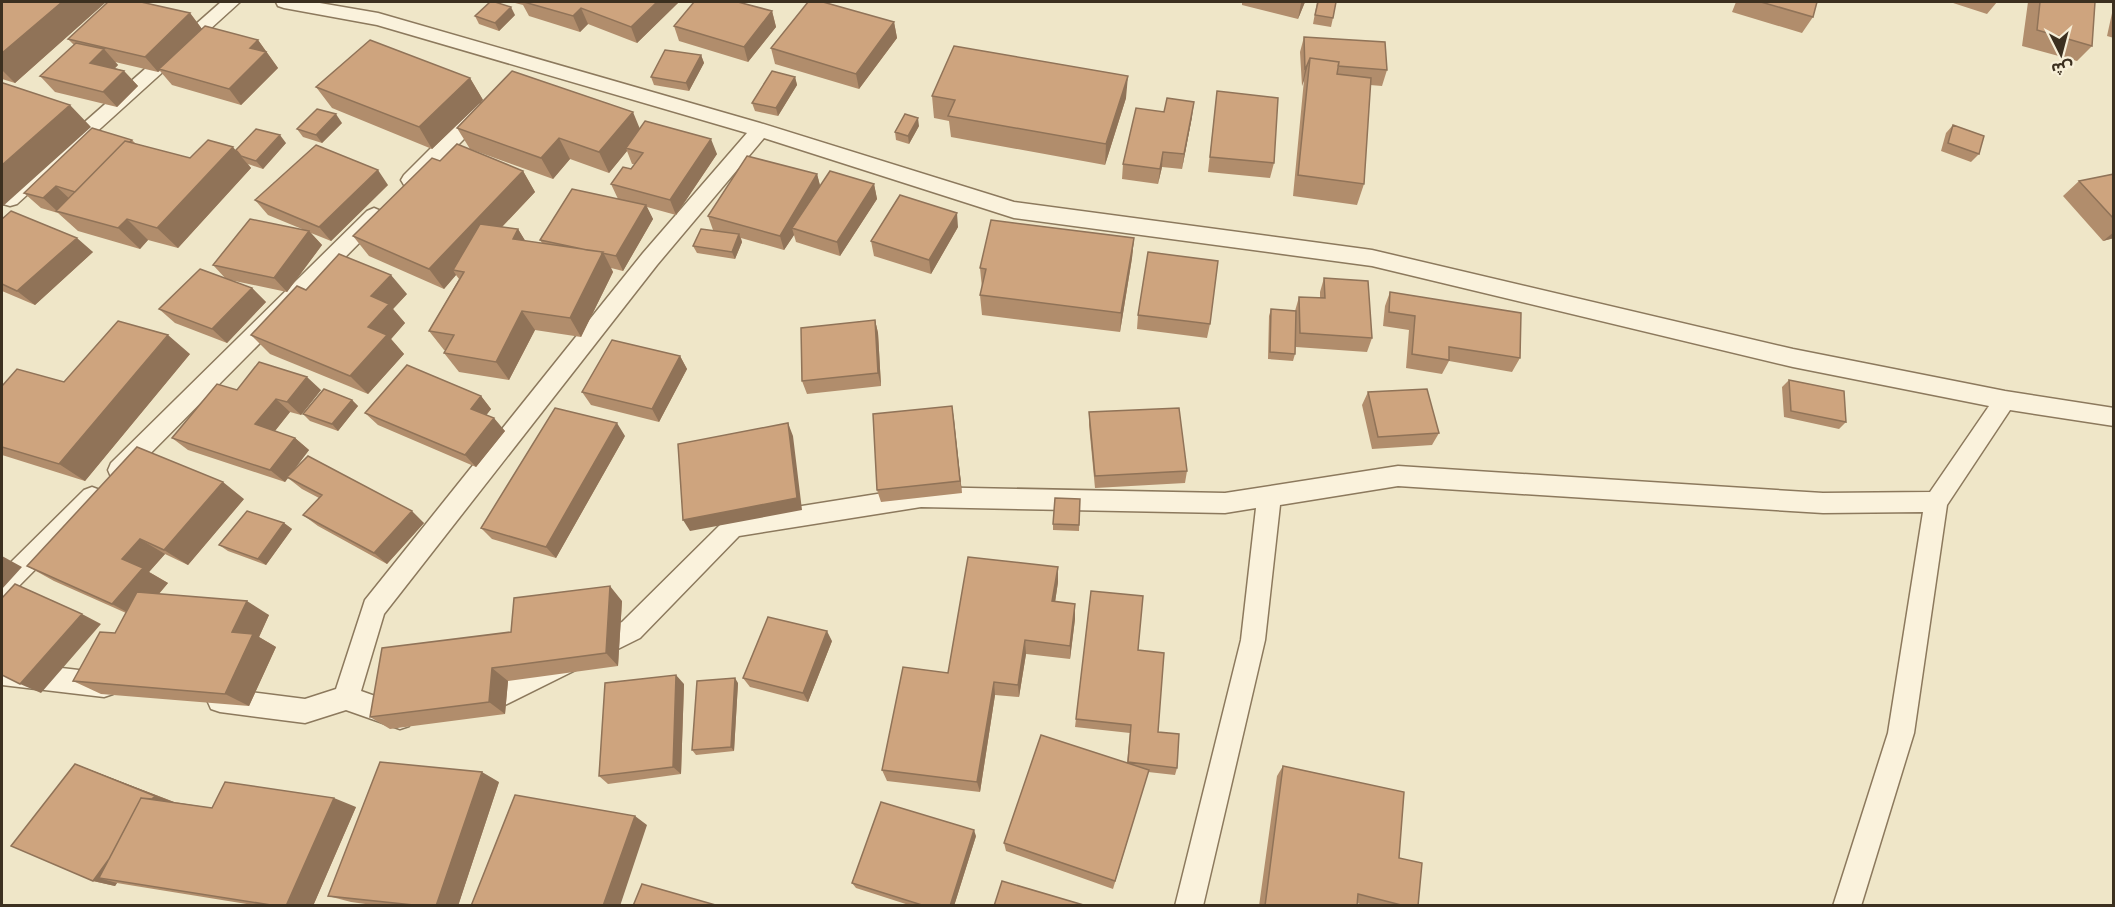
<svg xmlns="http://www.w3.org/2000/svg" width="2115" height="907" viewBox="0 0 2115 907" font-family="Bitter,'Noto Sans Arabic',serif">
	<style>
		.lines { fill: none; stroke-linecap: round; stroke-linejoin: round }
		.lane-casing { stroke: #8c795d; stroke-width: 3 }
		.lane { fill: #faf2dc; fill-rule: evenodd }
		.wall { fill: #b18d6c }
		.shaded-wall { fill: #907358 }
		.building { fill: #cea47e; stroke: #907358; stroke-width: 1.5 }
	</style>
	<rect width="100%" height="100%" fill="#efe6c8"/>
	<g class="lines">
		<defs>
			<path id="lane" d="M221,2h19l-223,202 -7,2 -7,-2v-10z
				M276,2h38l64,11 382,110 254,79 358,48 421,99 212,42 109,17v18l-104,-16 -63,95 -33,228 -53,173h-28l55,-173 35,-221 -100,1 -425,-27 -118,19 -15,135 -62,266h-28l66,-266 15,-132 -31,5 -304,-6 -182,29 -99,102 -137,68 -24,6 -9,-3 -4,-9 4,-9 30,-8 122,-61 103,-102 8,-3 188,-30 304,6 173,-27 425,27 107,-1 59,-86 -196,-39 -421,-101 -358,-48 -250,-80 -107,127 -273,349 -23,77 48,17 4,9 -4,9 -9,3 -54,-19 -41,13 -85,-11 -9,-3 -4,-9 4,-9 9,-3 85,11 31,-10 29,-89 278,-347 104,-120 -370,-108 -93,-17 -6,-2z
				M481,103l7,2 2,5 -2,5 -70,70 -7,2 -7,-2 -3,-5 3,-5 70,-70z
				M374,208l7,3 3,5 -3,5 -254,256 -8,3 -8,-3 -3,-7 3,-7 256,-252z
				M92,487l8,3 3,7 -3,7 -90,91 -8,3v-27l82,-81z
				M2,661l102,12 9,3 4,9 -4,9 -9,3 -102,-12z"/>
		</defs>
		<!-- lane casing -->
		<use href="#lane" class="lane-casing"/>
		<!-- lane -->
		<use href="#lane" class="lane"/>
	</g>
	<!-- wall -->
	<path class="wall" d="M2,2h104l-91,81 -13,-4z
		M511,2h168l-42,41 -49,-19 -8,8 -51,-16 -6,-11z
		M1242,2h63l-7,17 -56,-14z
		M1317,2l16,16 -2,9 -18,-3z
		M1736,2h81l-4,15 -11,16 -70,-21z
		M1950,2h47l-10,12z
		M2028,2h67l-3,44 -15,15 -55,-15z
		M2114,4v34l-7,-2z
		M772,11l4,16 -28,35 -69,-21 -5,-15z
		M190,13l12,16 56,11 20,28 -37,37 -69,-20 -12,-14 -2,1 -43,-10 3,3 -3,3 9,3 14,15 -21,21 -62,-15 -15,-16 34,-31 -6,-6z
		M515,15l-16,16 -20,-7 -4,-8z
		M894,22l3,16 -38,51 -84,-25 -4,-16z
		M1304,37l83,33 -5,16 -12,-1 -6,99 -7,21 -64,-9 11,-116 -2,6 -2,-34z
		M701,55l3,8 -15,28 -35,-6 -3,-8z
		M795,77l2,8 -19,31 -23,-5 -3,-8z
		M470,78l13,22 -51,49 -100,-41 -16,-21z
		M1217,91l57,72 -4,15 -62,-6z
		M932,96l194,2 -21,67 -154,-28 -2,-16 -15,-3z
		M1192,117l-10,52 -20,-2 -4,17 -36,-5 1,-15z
		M342,123l-20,20 -19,-6 -6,-8z
		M1953,125l26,29 -8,8 -30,-11 5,-18z
		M919,126l-10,18 -13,-4 -1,-8z
		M457,128h183l77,26 -41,61 -29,-8 6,12 -30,52 -12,-3 2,4 -32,65 -46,-7 -26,50 -50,-8 -15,-19 2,-3h-2l-15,-19 30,-52 -3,-4 -12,14 -75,-33 -16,-20 87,-75 83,10 12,21 -33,35 16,2 7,12 17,2 -2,-3 78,-41 -7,-15 20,-15 4,-5h-3l-5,-13 -18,22 -39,-14 -17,20 -83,-30z
		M132,140l4,4 54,14 46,-8 50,-7 -23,26 -15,-5 3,4 -73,80 -30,-8 -8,9 -62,-18 -20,-18 -17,-5 -17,-15z
		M817,174l3,12 54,-2 3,15 -37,57 -44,-14 -2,-7 -10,15 -43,-12 1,4 -7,17 -38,-6 -4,-7 20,-16 -5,-14z
		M2114,174v64l-11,3 -40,-45 16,-15z
		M388,185l-57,56 -20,-8 11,12 -35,47 -57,-12 22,8 14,14 -39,41 -52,-20 -16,-14 67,-30 -13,-14 89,-36 -34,-14 -13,-15z
		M2,219l91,33 -58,53 -33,-14z
		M958,227l-27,47 -57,-18 -3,-15z
		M1134,238l-2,20 -12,74 -138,-17 -2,-20 2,-7 -2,-20z
		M1324,278l48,60 -5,14 -71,-5v-21l-1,28 -2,7 -25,-2 1,-43 2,-7 24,2 4,-14 21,1v-6z
		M1390,292l130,66 -8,14 -63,-11 -7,13 -36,-6 3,-38 -26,-4 2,-20z
		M407,294l-14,15 12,14 -14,16 13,15 -36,40 -98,-40 -19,-19z
		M1138,315l72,9 -3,14 -70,-9z
		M875,320l3,13 3,53 -74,8 -5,-13z
		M190,354l-105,127 -83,-26v-69l62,-4z
		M680,356l7,13 -28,53 -68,-17 -9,-13z
		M1789,380l57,42 -7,7 -55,-12 -2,-30z
		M237,390h84l-20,25 -11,-3 -15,19 20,7 14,12 -17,22 132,51 -37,41 -69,-38 -15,-11 16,-17 -17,-9 -14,-11 -3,4 -97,-32 -16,-12z
		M1368,392l71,41 -7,12 -60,4 -10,-44z
		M481,396l10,13 -5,6 19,16 -29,36 -98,-42 -13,-12z
		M352,400l6,6 -20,25 -28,-10 -7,-7z
		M952,406l10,87 -81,9 -4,-12z
		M1089,412l98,59 -2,12 -90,5 -6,-63z
		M625,436l-69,122 -64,-19 -11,-11z
		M244,499l-56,66 -23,-11 -16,18 19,11 -9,11 110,21 -10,22 17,10 -27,59 -148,-12 -28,-13 42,-48 11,-20 -72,-32 -27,-15z
		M1080,499l-1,32 -26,-1v-6z
		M284,523l8,6 -26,36 -38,-14 -9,-6z
		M1058,582l-3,20 20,2v15l-5,40 -44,-5 -7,43 -24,-2 -15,97 -93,-11 -5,-11 66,-97z
		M622,601l-4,65 -110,15 -3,33 -115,15 -20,-12 141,-85z
		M832,641l-24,61 -58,-15 -7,-9z
		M1138,650l20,82 19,36 -2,7 -27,-3 -35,117 -107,-38 -2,-8 123,-80 3,-30 -55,-6 1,-8z
		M738,683l-4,68 -38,4 -4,-5z
		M684,684l-3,90 -73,10 -9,-8z
		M75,764l99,38 38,6 144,-1 -43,99h-54l-130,-21 -12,-2 -2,3 -22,-5z
		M1283,766l116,92 19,48h-52l-9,-3v3h-98l18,-130z
		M499,782l-41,124h-78l-29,-4 -23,-6z
		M976,836l-22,70h-42l-56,-18 -4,-5z"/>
	<!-- shaded-wall -->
	<path class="shaded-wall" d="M62,2h44l-91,81 -13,-13v-17z
		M657,2h22l-42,41 -6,-16z
		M1302,2h3l-7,17 3,-16z
		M511,7l4,8 -16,16 -4,-8z
		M581,8l7,16 -8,8 -7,-16z
		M772,11l4,16 -28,35 -4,-15z
		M190,13l12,16 -44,43 -13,-15z
		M894,22l3,16 -38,51 -3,-15z
		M258,40l20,28 -37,37 -12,-16 21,-41z
		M104,49l14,16 -13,13 -15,-15z
		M701,55l3,8 -15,28 -3,-8z
		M1308,64l-4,16 -2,6 3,-16z
		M124,71l14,15 -21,21 -14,-15z
		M1128,76l-2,22 -21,67 1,-21z
		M795,77l2,8 -19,31 -2,-8z
		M470,78l13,22 -51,49 -13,-22z
		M1194,102l-2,15 -10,52 2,-15z
		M70,105l21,22 -89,80v-42z
		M633,112l9,22 -16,14 1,3 -18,22 -10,-21z
		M336,114l6,9 -20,20 -6,-8z
		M918,118l1,8 -10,18 -1,-8z
		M280,135l6,8 -23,26 -7,-8z
		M559,138l11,21 -17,20 -12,-21z
		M711,139l6,15 -41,61 -6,-15z
		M233,147l18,21 -73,80 -21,-20z
		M1163,152l-1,15 -4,17 2,-15z
		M378,170l10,15 -57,56 -12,-14z
		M523,171l12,21 -75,79 -7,-1 3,5 -12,14 -15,-20z
		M817,174l4,15 -29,39 2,7 -10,15 -4,-14z
		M874,184l3,15 -37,57 -3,-14z
		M56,186l16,15 -15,10 -14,-13z
		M646,205l7,14 -30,52 -7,-15z
		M957,213l1,14 -27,47 -2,-14z
		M127,219l21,21 -8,9 -22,-21z
		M518,229l13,21 -18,-11z
		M309,231l13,14 -35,47 -13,-14z
		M2114,232v6l-11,3z
		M739,234l3,8 -7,17 -3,-7z
		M77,238l16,14 -58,53 -18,-14z
		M1134,238l-2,20 -12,74 1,-19z
		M603,252l10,20 -32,65 -11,-19z
		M391,275l16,19 -14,15 12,14 -14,16 13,15 -36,40 -18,-18 18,-49 3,-31z
		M252,288l14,14 -39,41 -15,-14z
		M522,311l13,19 -26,50 -13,-18z
		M875,320l3,13 3,53 -3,-13z
		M168,335l22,19 -105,127 -26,-17z
		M680,356l7,13 -28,53 -7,-13z
		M307,377l14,13 -20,25 -14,-13z
		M481,396l10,13 -10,13 -10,-13z
		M276,399l14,13 -20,25 -15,-13z
		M352,400l6,6 -20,25 -6,-7z
		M952,406l2,13 8,74 -2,-12z
		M494,418l11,13 -29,36 -11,-12z
		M617,423l8,13 -69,122 -10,-11z
		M788,423l5,13 9,74 -112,21 -7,-11z
		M295,438l14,12 -24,32 -15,-12z
		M223,482l21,17 -56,66 -24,-15z
		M412,511l12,12 -37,41 -13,-11z
		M284,523l8,6 -26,36 -8,-6z
		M140,539l25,15 -16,18 19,11 -30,35 -26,-14 10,-45z
		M2,556l20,11 -20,22z
		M1058,567v15l-5,34 -1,-15z
		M610,586l12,15 -4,65 -12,-13z
		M247,601l22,14 -10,22 17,10 -27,59 -24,-12 7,-62z
		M1075,604v15l-5,40v-13z
		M82,614l19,10 -60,69 -21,-9z
		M827,631l5,10 -24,61 -5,-9z
		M1025,640l1,14 -7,43 -1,-12z
		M492,668l16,13 -3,33 -16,-12z
		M676,675l8,9 -3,90 -8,-7z
		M735,678l3,5 -4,68 -3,-4z
		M994,682l1,13 -15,97 -3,-10z
		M75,764l99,38 -75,76 18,5 -2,3 -22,-5z
		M482,772l17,10 -41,124h-22z
		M334,798l22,9 -43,99h-27z
		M635,816l12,9 -27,81h-17z
		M974,830l2,6 -22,70h-4z"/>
	<!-- building -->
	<path class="building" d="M2,2h60l-60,51z
		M108,2h33l49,11 -45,44 -77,-18z
		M490,2h5l16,5 -16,16 -20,-7z
		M524,2h133l-26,25 -50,-19 -8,8z
		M694,2h44l34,9 -28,36 -70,-21z
		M808,2h15l71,20 -38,52 -85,-26z
		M1318,2h18l-3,16 -18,-3z
		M1761,2h56l-4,15z
		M2040,2h55l-3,44 -55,-16z
		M205,26l53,14 -8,8 16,4 -37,37 -70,-20z
		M1304,37l81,5 2,28 -49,-4 1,-4 -29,-4 -5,12z
		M370,40l100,38 -51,49 -103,-40z
		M76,43l28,6 -14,14 34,8 -21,21 -63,-16z
		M954,46l174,30 -22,68 -158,-28 7,-16 -23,-4z
		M665,50l36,5 -15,28 -35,-6z
		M1310,58l29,4 -2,12 34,4 -7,106 -66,-9z
		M512,71l121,41 -34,40 -40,-14 -18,20 -84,-30z
		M772,71l23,6 -19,31 -24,-5z
		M3,83l67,22 -68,60v-81z
		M1217,91l61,7 -4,65 -64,-6z
		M1167,98l27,4 -10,52 -21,-2 -3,17 -37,-5 13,-56 28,4z
		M317,109l19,5 -20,21 -19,-6z
		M905,114l13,4 -10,18 -13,-4z
		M645,121l66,18 -41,61 -59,-16 12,-17 8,2 12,-16 -17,-5z
		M1953,125l31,11 -5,18 -31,-11z
		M92,128l40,12 -2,2 -5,-1 -50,51 -19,-6 -13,12 -19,-5z
		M256,129l24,6 -24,26 -15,-5 -5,-6z
		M208,140l25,7 -76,81 -30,-9 -9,9 -62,-17 69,-70 65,17z
		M457,144l66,27 -94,98 -76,-33 79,-78 8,3z
		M316,145l62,25 -59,57 -64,-27z
		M747,156l70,18 -37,62 -72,-20z
		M830,171l44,13 -37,58 -45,-14z
		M2114,174v45l-35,-38z
		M572,189l74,16 -30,51 -14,-3 1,-1 -16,-2 -47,-10z
		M900,195l57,18 -28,47 -58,-19z
		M11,211l66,27 -60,53 -15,-7v-65z
		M250,219l59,12 -35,47 -61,-13z
		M991,220l143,18 -13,75 -141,-18 6,-26 -6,-1z
		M480,224l38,5 -5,10 90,13 -33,66 -48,-7 -26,51 -52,-9 10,-18 -25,-4 35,-59 -11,-2z
		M701,229l38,5 -7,18 -39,-6z
		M1148,252l70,9 -8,63 -72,-9z
		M339,254l52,21 -20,21 18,8 -21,23 19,8 -37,41 -99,-41 46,-49 9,4z
		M200,269l52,19 -40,41 -53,-20z
		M1324,278l44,3 4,57 -72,-5 -1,-36 26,1z
		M1390,292l131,21 -1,45 -71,-11v13l-37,-6 3,-38 -26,-4z
		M1271,309l25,2 -1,43 -25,-2z
		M875,320l3,53 -76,8 -1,-53z
		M118,321l50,14 -109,129 -57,-17v-61l15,-17 47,13z
		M612,340l68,16 -28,53 -70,-17z
		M259,362l48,15 -20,25 -11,-3 -21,25 40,14 -25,32 -98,-32 45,-54 20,6z
		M407,365l74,31 -10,13 23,9 -29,37 -100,-42z
		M1789,380l55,11 2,31 -55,-11z
		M324,389l28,11 -20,24 -29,-10z
		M1427,389l12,44 -61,4 -10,-45z
		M952,406l8,75 -83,9 -4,-76z
		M555,408l62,15 -71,124 -65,-19z
		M1179,408l8,63 -92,5 -6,-64z
		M788,423l9,75 -114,22 -5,-76z
		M137,447l86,35 -59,68 -24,-11 -18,20 21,9 -31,36 -85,-38z
		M308,456l104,55 -38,42 -71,-38 19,-20 -35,-18z
		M1055,498l25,1 -1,26 -26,-1z
		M247,511l37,12 -26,36 -39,-14z
		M968,557l90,10 -6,34 23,3 -5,42 -45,-6 -7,45 -24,-3 -17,100 -95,-12 21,-103 45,6z
		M15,584l67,30 -62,70 -18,-9v-77z
		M610,586l-4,67 -114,15 -3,34 -119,15 12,-69 129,-16 3,-34z
		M1091,591l52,5 -5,54 26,3 -6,79 21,2 -2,34 -49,-6 3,-37 -55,-6z
		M137,592l110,9 -15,31 21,2 -28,60 -152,-13 27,-49 15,1z
		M768,617l59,14 -24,62 -60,-15z
		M676,675l-3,92 -74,9 6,-93z
		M735,678l-4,69 -39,3 5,-69z
		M1041,735l108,35 -34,111 -111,-38z
		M380,762l102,10 -46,134h-13l-95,-10z
		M75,764l80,32 -3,3 -11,-1 -32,61 -16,22 -82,-35z
		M1283,766l121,26 -5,66 23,5 -4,43h-13l-47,-12 -1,12h-92z
		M225,782l109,16 -48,108h-9l-178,-28 42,-80 71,10z
		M515,795l120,21 -32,90h-132z
		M881,802l93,28 -24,76h-25l-73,-23z
		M1002,881l85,25h-93z
		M642,884l77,22h-86z"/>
	<!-- border -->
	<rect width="2115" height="907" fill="none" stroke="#3c3020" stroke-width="6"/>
	<!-- north arrow -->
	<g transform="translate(2061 54) rotate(174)" stroke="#f7efd8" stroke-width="4.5" paint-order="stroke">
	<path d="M0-4.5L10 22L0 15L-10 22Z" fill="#3c3020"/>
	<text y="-9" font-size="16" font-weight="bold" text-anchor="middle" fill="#3c3020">ش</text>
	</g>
</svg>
